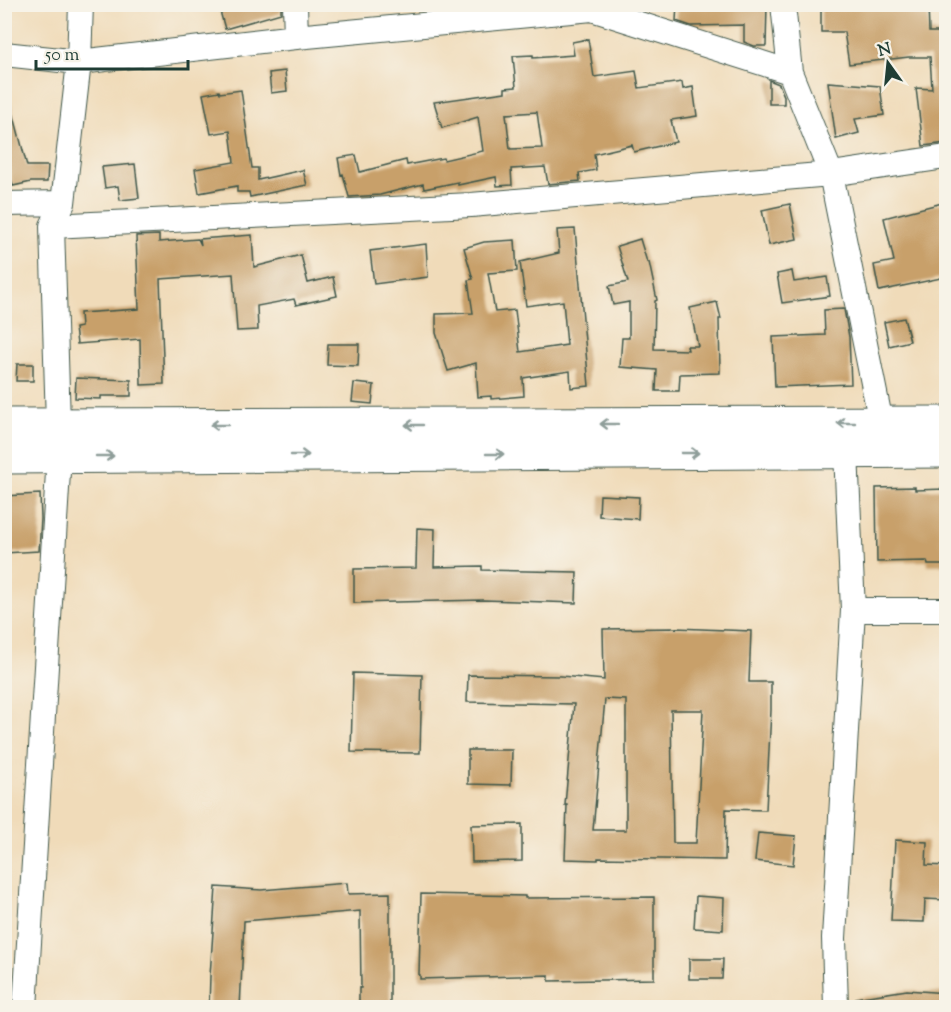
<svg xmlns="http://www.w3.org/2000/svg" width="951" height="1012" viewBox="0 0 951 1012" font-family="'Sorts Mill Goudy',serif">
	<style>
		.building { fill: #c8a06b; fill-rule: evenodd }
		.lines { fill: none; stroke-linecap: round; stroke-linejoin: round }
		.street-casing { stroke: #3e5548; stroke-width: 26 }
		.secondary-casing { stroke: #3e5548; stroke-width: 35 }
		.street { stroke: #fff; stroke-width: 24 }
		.secondary { stroke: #fff; stroke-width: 33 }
		.oneway { stroke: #8f9e9a }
	</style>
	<rect width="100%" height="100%" fill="#f7f3e8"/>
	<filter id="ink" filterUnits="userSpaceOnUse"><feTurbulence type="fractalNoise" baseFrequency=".0167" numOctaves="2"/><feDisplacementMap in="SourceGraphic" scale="12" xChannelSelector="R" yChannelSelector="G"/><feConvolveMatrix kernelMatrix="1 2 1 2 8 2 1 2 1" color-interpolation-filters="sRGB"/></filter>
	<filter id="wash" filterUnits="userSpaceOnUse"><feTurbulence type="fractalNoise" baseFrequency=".008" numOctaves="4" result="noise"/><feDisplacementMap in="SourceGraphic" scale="24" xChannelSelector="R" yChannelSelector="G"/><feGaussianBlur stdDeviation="1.35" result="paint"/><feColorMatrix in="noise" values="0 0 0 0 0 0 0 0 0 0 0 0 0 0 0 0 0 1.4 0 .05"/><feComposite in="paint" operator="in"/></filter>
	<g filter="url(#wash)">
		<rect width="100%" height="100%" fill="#f0dbb9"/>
		<g id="blocks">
			<!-- building -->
			<path class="building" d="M218,4h15l2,5 14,-5h32v9l-56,16z
				M677,4h90l-1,42h-12l-10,-4v-17l-53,1 -15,-5z
				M821,4h107l1,28h17v111l-23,3 -7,-58 16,1 -2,-32h-21l-60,7 -5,-32h-23z
				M588,39l6,38 42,-6 3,17 43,-6 1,7 10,-2 4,29 -26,4 5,22 -42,10 -2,-7 -38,9 2,16 -17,3 1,8 -32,3 -3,-17 -34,2 1,16 -15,1 -1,-9 -38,8v-3l-34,7 -1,-5 -43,11 -31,2 -6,-23 -2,1 -3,-17 18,-3 4,17 46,-12 1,5 36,-7 1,2 39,-9 -5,-34 -36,11 -8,-26 71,-10v-4l11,-1 -3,-31 20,-1v3l41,-3 -2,-13zM537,112l5,36 -32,1 -4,-35z
				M285,71l2,20 -16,2 -2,-20z
				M769,80l10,4 5,12v8h-15z
				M828,82l52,4 4,29 -29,4 4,14 -23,6z
				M241,90l11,78h6v12l45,-10 4,15 -57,12 -1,-5h-12v-6l-38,7 -4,-24 39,-7 -4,-31 -19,3 -8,-40 16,-3 1,2z
				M4,101h6l17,65h21l-1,16h-16l-18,4 -9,-34z
				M135,164l4,34 -19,2 -2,-14 -13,2 -3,-21z
				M946,202v75l-67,14 -5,-26 20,-4 -10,-43z
				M790,204l7,35 -28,6 -7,-35z
				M575,229l14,157 -18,2 -1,-17 -47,7 1,18 -33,3v-3l-13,1 -2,-34 -28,8 -12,-38v-19l37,-1 -5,-33 5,-1 -9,-31 20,-6 31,-2 2,31 -29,2 7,39 20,-2 5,42 47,-7 -4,-44 -37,5 -6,-44 39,-9 -2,-23z
				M159,235v7l39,-3 3,6 -1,-6 52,-4 2,32 47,-12 7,28 25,-6 4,19 -41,9 -2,-6 -37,7 1,24 -21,1 -4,-57 -73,5 4,105 -23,1 -1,-46 -63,5 -2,-16 6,-1 -1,-14 59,-4 -3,-73z
				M640,239l7,23h2l8,38 -2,1 -1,48 34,1 -1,-4h11l-8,-38 27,-6 4,17h-2l1,54 -40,1 -1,17h-23l1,-21 -37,-3 2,-29h7v-36l-16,3 -4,-19 19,-4 -11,-36z
				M426,244l2,33 -54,7 -4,-33z
				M792,271l2,11 33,-5 3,19 -48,7 -5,-29z
				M844,309l5,28 2,47 -76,3 -2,-50 52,-2 -1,-25z
				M904,318l6,23 -21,5 -5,-24z
				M328,344h31l-1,22 -31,-1z
				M17,364h16v17h-17z
				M76,378l55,2v16h-30v3l-26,-1z
				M354,383l20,2 -2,19 -20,-2z
				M915,487v3l31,-1v76h-18l-1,-4 -50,1 -1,-74z
				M40,494l1,24 -2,33 -35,2v-57z
				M600,495l39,2 -1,22 -39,-3z
				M417,528l18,1 -1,38 48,-1v4l95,2 -1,31 -93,-3 -129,3v-34l62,-1z
				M676,628l75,3 -2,51h22v28l-5,100 -40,-1 -1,51 -127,-2v2l-33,-1 2,-54h-2l9,-101 -107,-2 1,-27 93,1 43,4 -1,-51zM605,699l21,1v130h-33zM671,710h32l-7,133h-23z
				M353,673l69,2 -2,78 -69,-1z
				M468,750h44l-1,35 -43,-1z
				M522,824v37l-50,1 -1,-37z
				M758,833l38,3 -3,29 -38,-4z
				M895,840l32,2 -1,23 20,1v34l-21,-1 -1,23 -33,-1z
				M347,883l1,11 42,-1v115h-31v-20h2l-1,-77 -116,10 -4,87h-31l1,-32 6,-89 45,3z
				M421,894l104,2v2l129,-1v82l-105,2v-6l-129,4v-4h-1z
				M696,896l28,2 -1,32 -29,-2z
				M689,959h34l-1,20h-33z
				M907,990l39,3v15h-89l-1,-10z"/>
		</g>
	</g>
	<g filter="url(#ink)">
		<use href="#blocks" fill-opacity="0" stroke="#3e5548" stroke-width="1.5"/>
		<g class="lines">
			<defs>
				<path id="street" d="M295,4l1,33
					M783,4l7,68 41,102 50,249
					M4,54l75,8 217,-25 296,-28 198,63
					M4,204l59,-1
					M52,226l419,-21 360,-31 115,-17
					M853,610h93
					M25,1008l34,-552 -7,-230 11,-23 16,-141 2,-58
					M836,1008l-2,-70 19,-328 -7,-158"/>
				<path id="secondary" d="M4,425l942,-2
					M4,457l942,-6"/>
			</defs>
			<!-- street casing -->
			<use href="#street" class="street-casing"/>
			<!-- secondary casing -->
			<use href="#secondary" class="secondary-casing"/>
			<!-- street -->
			<use href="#street" class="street"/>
			<!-- secondary -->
			<use href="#secondary" class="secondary"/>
		</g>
		<!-- one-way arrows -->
		<defs><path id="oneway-shaft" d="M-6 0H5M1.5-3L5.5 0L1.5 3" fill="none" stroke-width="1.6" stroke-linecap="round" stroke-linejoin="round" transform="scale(1.5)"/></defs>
		<g class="oneway">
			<use href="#oneway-shaft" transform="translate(846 423) rotate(180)"/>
			<use href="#oneway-shaft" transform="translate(609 424) rotate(180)"/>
			<use href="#oneway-shaft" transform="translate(219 425) rotate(180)"/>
			<use href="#oneway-shaft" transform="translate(414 425) rotate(180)"/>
			<use href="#oneway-shaft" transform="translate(690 453)"/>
			<use href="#oneway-shaft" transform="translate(495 454)"/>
			<use href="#oneway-shaft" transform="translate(300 455)"/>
			<use href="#oneway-shaft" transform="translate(105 456)"/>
		</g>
	</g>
	<!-- margin -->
	<rect width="951" height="1012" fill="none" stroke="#f7f3e8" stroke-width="24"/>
	<!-- north arrow -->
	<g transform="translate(888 63) rotate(345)" stroke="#f7f3e8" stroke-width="4.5" paint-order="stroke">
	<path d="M0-4.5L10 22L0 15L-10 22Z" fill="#1f3d34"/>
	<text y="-9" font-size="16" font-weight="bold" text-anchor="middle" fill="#1f3d34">N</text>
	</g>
	<!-- scale -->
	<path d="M36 60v9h152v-9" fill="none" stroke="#1f3d34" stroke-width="3"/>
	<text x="45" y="60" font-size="18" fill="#1f3d34" stroke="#f7f3e8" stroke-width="4.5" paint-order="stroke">50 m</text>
</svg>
